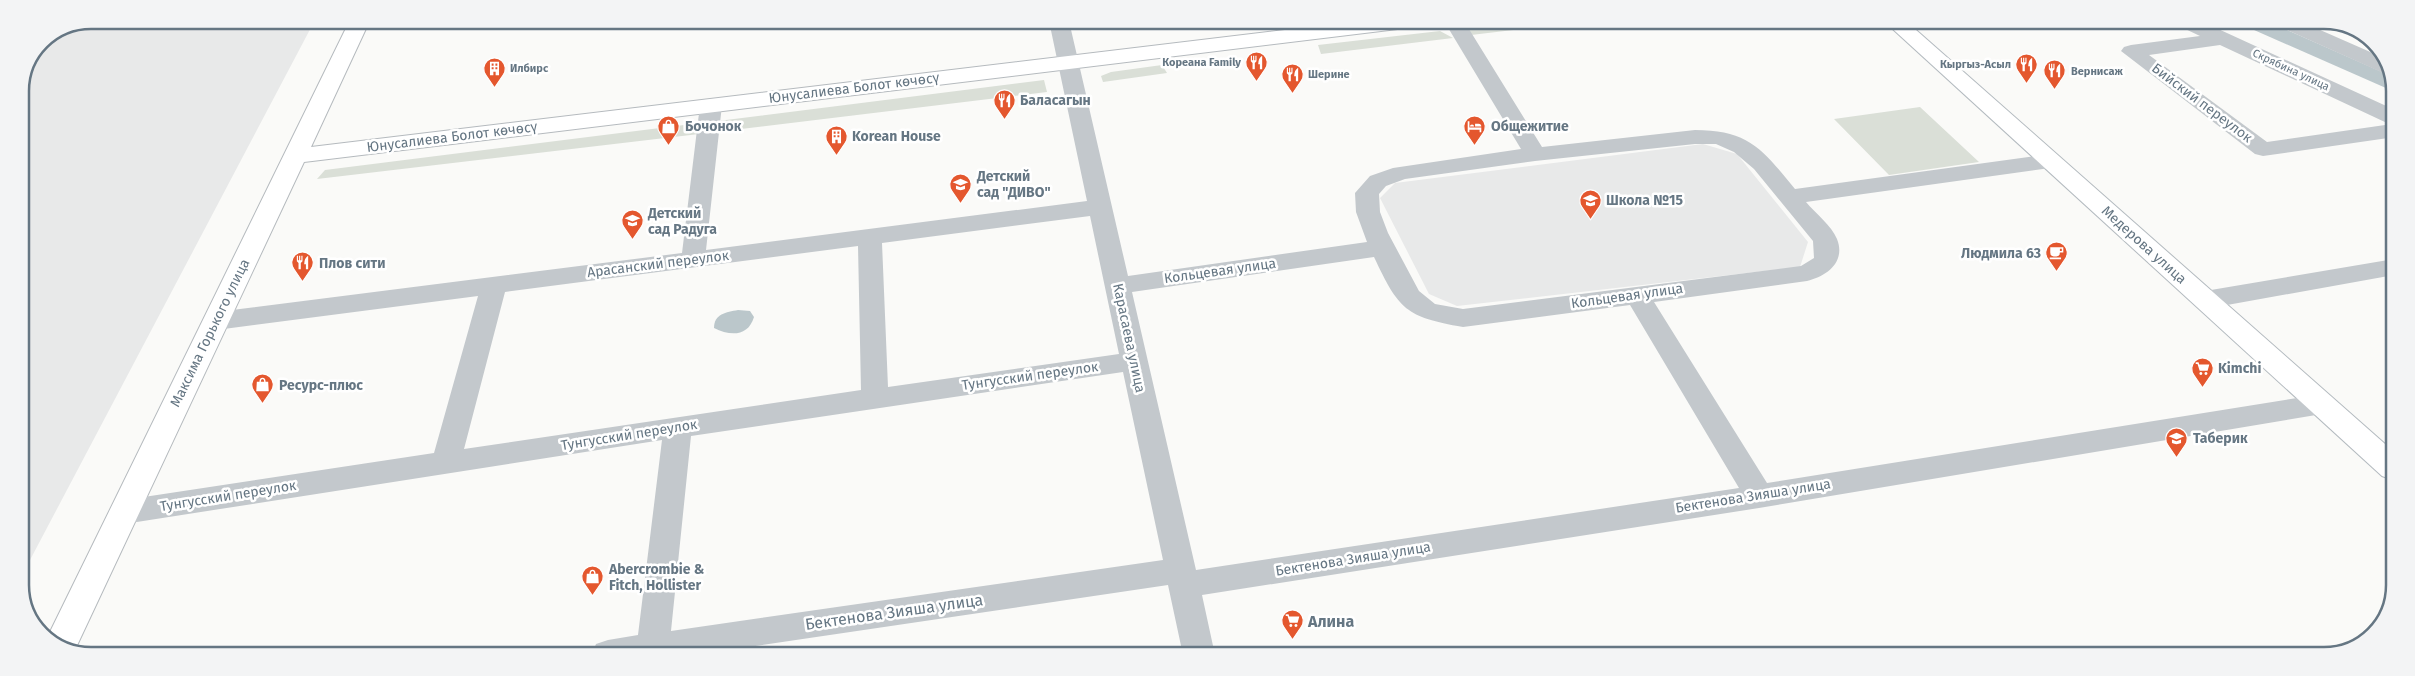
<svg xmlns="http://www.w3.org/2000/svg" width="2415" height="676" viewBox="0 0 2415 676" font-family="'Fira Sans',sans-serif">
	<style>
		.built { fill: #e8e9e9 }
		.green { fill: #dadfd7 }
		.water { fill: #bbc7cb }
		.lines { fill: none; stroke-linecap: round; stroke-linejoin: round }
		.canal { fill: #bbc7cb; fill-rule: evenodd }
		.secondary-casing { stroke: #b3babf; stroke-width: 2 }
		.primary-casing { stroke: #b5babe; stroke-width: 2 }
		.minor { fill: #c3c8cc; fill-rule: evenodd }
		.secondary { fill: #fff; fill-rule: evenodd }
		.primary { fill: #fff; fill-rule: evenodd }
		.labels { text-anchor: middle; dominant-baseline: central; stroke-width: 5; stroke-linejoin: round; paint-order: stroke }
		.far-poi-label { font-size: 11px; font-weight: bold; fill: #657683; stroke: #fff; text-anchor: start }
		.far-street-label { font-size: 11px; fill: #657683; stroke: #fff }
		.street-label { font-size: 14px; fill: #657683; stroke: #fff }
		.poi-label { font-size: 14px; font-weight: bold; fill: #657683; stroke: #fff; text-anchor: start }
		.near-street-label { font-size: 16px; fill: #657683; stroke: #fff }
		.near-poi-label { font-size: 16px; font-weight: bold; fill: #657683; stroke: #fff; text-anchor: start }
		.rim { fill: none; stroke: #657683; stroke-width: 2.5 }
	</style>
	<rect width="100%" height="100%" fill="#fafaf8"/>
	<!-- built -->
	<path class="built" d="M91,20h224l-295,559v-489l21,-50z
		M1703,144l34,10 71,88 -8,25 -343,39 -28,-12 -49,-96 15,-15z"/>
	<!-- green -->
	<path class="green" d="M1512,21l69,1 -110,13 -3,-8z
		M1440,31l13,7 -132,16 -3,-9z
		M1162,65l5,8 -64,9 -2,-6 10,-4z
		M1044,80l3,12 -331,40 2,-11z
		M1920,107l59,55 -90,13 -55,-56z
		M700,123l-1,11 -382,45 8,-9z"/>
	<!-- water -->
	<path class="water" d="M738,310l12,1 4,6c-6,20 -24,19 -40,11 0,-14 12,-16 24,-18z"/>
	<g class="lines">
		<!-- canal -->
		<path class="canal" d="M2242,22h27l122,54 4,16 -150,-66z"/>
		<defs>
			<path id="secondary" d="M1885,22h22l486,429v29l-11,-4z"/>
			<path id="primary" d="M350,20h20l-59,127 1049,-126h64l-3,4 -7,2 -1110,135 -231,492 -26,-16z"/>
		</defs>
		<!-- secondary casing -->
		<use href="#secondary" class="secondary-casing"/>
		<!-- primary casing -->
		<use href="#primary" class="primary-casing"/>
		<!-- minor -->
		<path class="minor" d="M1049,21h20l59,255 239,-34 -11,-30 -1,-19 15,-17 23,-8 128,-19 -77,-128h20l78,126 153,-17c54,0 68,20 100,59l255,-35 8,2 3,5 -3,5 -8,2 -244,34c9,11 26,24 31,37 9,23 -10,37 -30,42l-153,21 113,181 555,-89 10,3 4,7 -4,7 -10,3 -563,94 -557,87 13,60h-32l-15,-70 -467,69h-109l4,-10 12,-4 30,-5 24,-195 -538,84 -11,-4 -4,-8 4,-8 11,-4 310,-47 44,-157 -262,34 -9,-3 -4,-6 4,-6 9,-3 466,-59 18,-148 3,-5 8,-1 8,1 3,5 -16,145 381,-49zM1695,144h21l18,8 20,17 59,72 1,17 -13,8 -338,43 -28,-5 -16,-13 -31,-58 -8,-21 -1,-18 7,-8 19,-7 130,-18zM1090,216l29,138 -231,33 -6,-144zM858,246l3,144 -397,59 41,-157zM1374,257c25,53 32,60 89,70l167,-22 109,183 -543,82 -64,-278zM1123,372l40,188 -492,71 20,-195z
			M2176,22h27l192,88v27l-132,19 -8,-2 -134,-103 3,-4 7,-2 69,-9 -21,-10zM2220,45l167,78 5,1 -125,18 -118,-87z
			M2275,22h27l82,36 6,16 -9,-2 -103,-46z
			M2394,259v16l-189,34 -9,-3 -4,-6 4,-6 9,-3z"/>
		<!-- secondary -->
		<use href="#secondary" class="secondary"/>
		<!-- primary -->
		<use href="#primary" class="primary"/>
	</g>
	<!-- icons -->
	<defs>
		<symbol id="restaurant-pin" viewBox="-11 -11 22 30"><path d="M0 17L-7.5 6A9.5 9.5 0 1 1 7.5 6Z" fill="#e4572e" stroke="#fff"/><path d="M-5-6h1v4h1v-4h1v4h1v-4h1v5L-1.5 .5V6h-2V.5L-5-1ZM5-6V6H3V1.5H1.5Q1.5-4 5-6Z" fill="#fff"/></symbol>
		<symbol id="building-pin" viewBox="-11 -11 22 30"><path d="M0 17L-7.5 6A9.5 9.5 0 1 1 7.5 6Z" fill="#e4572e" stroke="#fff"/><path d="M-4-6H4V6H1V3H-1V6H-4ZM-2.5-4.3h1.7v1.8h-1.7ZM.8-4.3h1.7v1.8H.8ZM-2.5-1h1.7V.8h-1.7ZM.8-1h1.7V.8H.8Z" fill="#fff"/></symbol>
		<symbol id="shop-pin" viewBox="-11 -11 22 30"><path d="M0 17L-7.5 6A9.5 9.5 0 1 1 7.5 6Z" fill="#e4572e" stroke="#fff"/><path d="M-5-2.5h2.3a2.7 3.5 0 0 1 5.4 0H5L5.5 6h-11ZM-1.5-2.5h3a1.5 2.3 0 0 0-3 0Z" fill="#fff"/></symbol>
		<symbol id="hotel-pin" viewBox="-11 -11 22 30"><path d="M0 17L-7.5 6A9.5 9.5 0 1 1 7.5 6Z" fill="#e4572e" stroke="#fff"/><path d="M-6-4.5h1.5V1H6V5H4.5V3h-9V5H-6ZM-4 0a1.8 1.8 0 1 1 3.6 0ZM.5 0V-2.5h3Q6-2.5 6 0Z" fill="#fff"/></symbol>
		<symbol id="school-pin" viewBox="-11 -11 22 30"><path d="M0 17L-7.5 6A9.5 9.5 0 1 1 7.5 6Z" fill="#e4572e" stroke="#fff"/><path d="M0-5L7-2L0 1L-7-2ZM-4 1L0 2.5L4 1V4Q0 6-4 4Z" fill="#fff"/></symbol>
		<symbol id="cafe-pin" viewBox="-11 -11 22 30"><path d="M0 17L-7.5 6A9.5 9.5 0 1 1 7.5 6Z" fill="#e4572e" stroke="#fff"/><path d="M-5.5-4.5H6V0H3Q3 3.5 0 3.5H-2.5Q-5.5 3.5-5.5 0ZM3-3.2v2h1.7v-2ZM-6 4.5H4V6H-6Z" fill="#fff"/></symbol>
		<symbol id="supermarket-pin" viewBox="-11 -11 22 30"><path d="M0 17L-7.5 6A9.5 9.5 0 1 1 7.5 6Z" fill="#e4572e" stroke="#fff"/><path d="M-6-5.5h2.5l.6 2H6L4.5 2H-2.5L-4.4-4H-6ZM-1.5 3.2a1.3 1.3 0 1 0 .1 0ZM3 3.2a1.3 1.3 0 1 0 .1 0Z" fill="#fff"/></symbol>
	</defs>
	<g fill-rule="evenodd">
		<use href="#restaurant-pin" x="1244" y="50" width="25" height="34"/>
		<use href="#restaurant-pin" x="2014" y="52" width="25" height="34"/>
		<use href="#building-pin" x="482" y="56" width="25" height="34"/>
		<use href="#restaurant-pin" x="2042" y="58" width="25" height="34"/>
		<use href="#restaurant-pin" x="1280" y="62" width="25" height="34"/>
		<use href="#restaurant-pin" x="992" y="88" width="25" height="34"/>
		<use href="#shop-pin" x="656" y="114" width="25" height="34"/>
		<use href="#hotel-pin" x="1462" y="114" width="25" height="34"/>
		<use href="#building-pin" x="824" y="124" width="25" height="34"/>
		<use href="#school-pin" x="948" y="172" width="25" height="34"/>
		<use href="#school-pin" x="1578" y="188" width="25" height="34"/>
		<use href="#school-pin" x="620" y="208" width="25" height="34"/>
		<use href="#cafe-pin" x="2044" y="240" width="25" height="34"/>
		<use href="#restaurant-pin" x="290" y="250" width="25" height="34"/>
		<use href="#supermarket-pin" x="2190" y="356" width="25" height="34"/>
		<use href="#shop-pin" x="250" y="372" width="25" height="34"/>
		<use href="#school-pin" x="2164" y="426" width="25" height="34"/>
		<use href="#shop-pin" x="580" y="564" width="25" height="34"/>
		<use href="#supermarket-pin" x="1280" y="608" width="25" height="34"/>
	</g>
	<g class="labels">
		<!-- far-poi labels -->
		<g class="far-poi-label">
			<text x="1241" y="62" text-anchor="end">Кореана Family</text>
			<text x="2011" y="64" text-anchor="end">Кыргыз-Асыл</text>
			<text x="510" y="68">Илбирс</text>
			<text x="2071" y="71">Вернисаж</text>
			<text x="1308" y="74">Шерине</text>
		</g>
		<!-- far-street labels -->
		<g class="far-street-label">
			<text transform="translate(2291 70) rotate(25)">Скрябина улица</text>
		</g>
		<!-- street labels -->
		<g class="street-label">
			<text transform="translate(854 88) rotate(-7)">Юнусалиева Болот көчөсү</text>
			<text transform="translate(2202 103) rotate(37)">Бийский переулок</text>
			<text transform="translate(452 137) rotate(-7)">Юнусалиева Болот көчөсү</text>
			<text transform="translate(2144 245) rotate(42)">Медерова улица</text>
			<text transform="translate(658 264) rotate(-7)">Арасанский переулок</text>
			<text transform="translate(1220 271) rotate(-8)">Кольцевая улица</text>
			<text transform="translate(1627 296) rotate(-8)">Кольцевая улица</text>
			<text transform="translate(210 333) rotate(-64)">Максима Горького улица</text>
			<text transform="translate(1129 338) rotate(78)">Карасаева улица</text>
			<text transform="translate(1030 376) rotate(-8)">Тунгусский переулок</text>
			<text transform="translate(629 435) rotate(-9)">Тунгусский переулок</text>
			<text transform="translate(228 496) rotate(-9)">Тунгусский переулок</text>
			<text transform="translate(1753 496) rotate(-9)">Бектенова Зияша улица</text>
			<text transform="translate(1353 559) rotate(-9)">Бектенова Зияша улица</text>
		</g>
		<!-- poi labels -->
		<g class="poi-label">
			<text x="1020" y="100">Баласагын</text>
			<text x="685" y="126">Бочонок</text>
			<text x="1491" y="126">Общежитие</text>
			<text x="852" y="136">Korean House</text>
			<text x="977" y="176">Детский<tspan x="977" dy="16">сад "ДИВО"</tspan></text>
			<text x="1606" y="200">Школа №15</text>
			<text x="648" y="213">Детский<tspan x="648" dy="16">сад Радуга</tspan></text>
			<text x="2041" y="253" text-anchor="end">Людмила 63</text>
			<text x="319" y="263">Плов сити</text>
			<text x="2218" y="368">Kimchi</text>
			<text x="279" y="385">Ресурс-плюс</text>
			<text x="2193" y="438">Таберик</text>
			<text x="609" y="569">Abercrombie &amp;<tspan x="609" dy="16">Fitch, Hollister</tspan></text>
		</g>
		<!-- near-street labels -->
		<g class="near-street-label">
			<text transform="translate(894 612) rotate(-8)">Бектенова Зияша улица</text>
		</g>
		<!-- near-poi labels -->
		<g class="near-poi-label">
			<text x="1308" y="621">Алина</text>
		</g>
	</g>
	<!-- crop -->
	<path d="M0 0H2415V676H0ZM91 29H2324A62 62 0 0 1 2386 91V585A62 62 0 0 1 2324 647H91A62 62 0 0 1 29 585V91A62 62 0 0 1 91 29Z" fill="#f3f4f5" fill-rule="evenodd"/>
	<path class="rim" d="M91 29H2324A62 62 0 0 1 2386 91V585A62 62 0 0 1 2324 647H91A62 62 0 0 1 29 585V91A62 62 0 0 1 91 29Z"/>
</svg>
